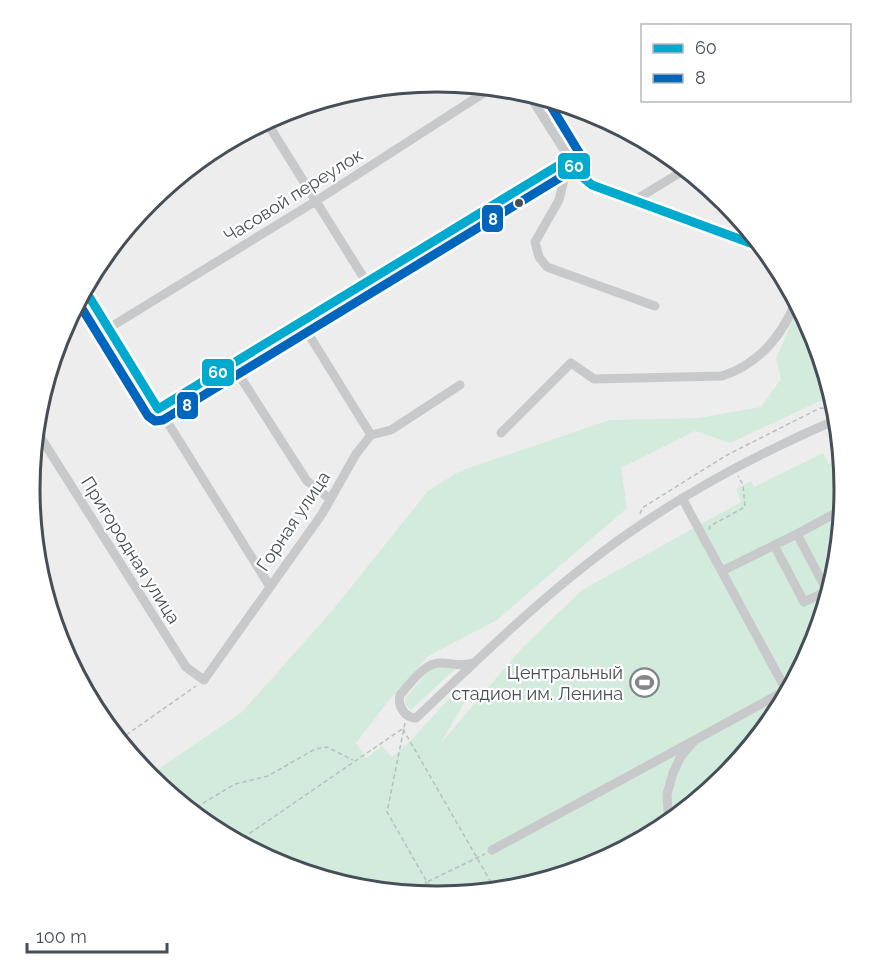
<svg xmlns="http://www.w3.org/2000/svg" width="875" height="979" viewBox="0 0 875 979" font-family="Raleway,sans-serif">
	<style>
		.green { fill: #d3ebdc }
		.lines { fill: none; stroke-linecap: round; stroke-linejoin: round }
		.path { stroke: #b6c0bd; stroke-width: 1.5; stroke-dasharray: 4.5 3; stroke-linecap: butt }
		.minor { stroke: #c7c9cb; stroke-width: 9 }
		.bus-1-casing { stroke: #fff; stroke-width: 14 }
		.bus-2-casing { stroke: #fff; stroke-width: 14 }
		.bus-1 { stroke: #00a9ce; stroke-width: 9 }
		.bus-2 { stroke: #0065bd; stroke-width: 9 }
		.bus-dot { fill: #464f57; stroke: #fff; stroke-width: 2 }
		.labels { text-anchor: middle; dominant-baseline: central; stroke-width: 4.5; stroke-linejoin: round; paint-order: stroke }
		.street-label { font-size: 18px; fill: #464f57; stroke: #fff }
		.poi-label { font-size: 18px; fill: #464f57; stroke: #fff; text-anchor: end }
		.rim { fill: none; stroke: #464f57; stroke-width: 3 }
		.line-badge { stroke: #fff; stroke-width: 2 }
		.badge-label { font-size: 16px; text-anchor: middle; font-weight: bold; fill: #fff }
	</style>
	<rect width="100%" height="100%" fill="#ededed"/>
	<!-- green -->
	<path class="green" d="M799,305l15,29 19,61 -103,48 -35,-12 -74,37 6,40 -130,112 -69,36 -42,48 -30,39 10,15 16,-12 10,11 16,-14 49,-53 10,8 -27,46 82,-96 60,-58 159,-88 -5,-13 15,-8 3,6 69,-34 6,11 13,-6c7,76 -10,154 -46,221 -131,244 -451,289 -648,97l94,-64 90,-101 96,-120 32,-20 150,-51 89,-2 62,-11 20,-28 -5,-20z
		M441,667l14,2 -44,41 -6,-6v-6l25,-28z"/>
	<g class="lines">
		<!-- path -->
		<path class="path" d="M640,514l2,-6 85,-53 93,-47 16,1
			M709,530l1,-4 35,-19 -2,-22 -5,-9
			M405,723l-18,89 40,70 58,-28
			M403,729l93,162
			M126,735l70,-49
			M190,811l45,-27 33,-8 47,-27 12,-2 26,13
			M237,842l165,-113
			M428,883l7,14
			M405,894l22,-12
			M423,896l4,-14"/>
		<!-- minor -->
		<path class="minor" d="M528,93l52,82 12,10 172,63
			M544,119l19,-15
			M266,121l101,162
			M569,159l-10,41 -24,42 4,15 8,10 108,39
			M191,167l40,-24
			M632,202l54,-33
			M85,290l184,295
			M301,322l70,113
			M109,328l207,-127 177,-114
			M232,364l75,117 23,18
			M158,409l311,-187 100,-63
			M36,430l150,237 18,13 118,-166 34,-60 15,-19 20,-5 69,-45
			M501,433l70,-70 23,16 128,-3c37,-12 60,-40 74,-75
			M682,498l104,192
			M797,534l46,-25
			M722,571l75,-37 30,57 -23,11 -30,-57
			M69,660l50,80
			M473,663c-12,4 -20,0 -33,0 -16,0 -30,21 -40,32 -3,11 5,23 16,23 54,-51 108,-104 166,-150 77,-62 165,-110 256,-149
			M669,824l-2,-30 6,-21 8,-17 14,-16 97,-53
			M492,850l203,-110"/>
		<defs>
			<path id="bus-1" d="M85,290l73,119 411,-250 11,16 12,10 172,63"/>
			<path id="bus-2" d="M78,302l70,114 7,5 8,-1 413,-252 5,-6 -1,-8 -34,-56"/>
		</defs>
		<!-- bus-1 casing -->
		<use href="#bus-1" class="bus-1-casing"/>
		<!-- bus-2 casing -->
		<use href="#bus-2" class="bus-2-casing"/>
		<!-- bus-1 -->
		<use href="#bus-1" class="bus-1"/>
		<!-- bus-2 -->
		<use href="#bus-2" class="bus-2"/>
	</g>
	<!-- icons -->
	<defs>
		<symbol id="stadium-ring" viewBox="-11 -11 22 22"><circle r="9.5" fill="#fff" stroke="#80868c" stroke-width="1.5"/><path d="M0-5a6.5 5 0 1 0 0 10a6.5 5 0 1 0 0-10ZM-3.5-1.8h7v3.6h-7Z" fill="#80868c"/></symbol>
	</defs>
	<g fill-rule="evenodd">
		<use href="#stadium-ring" x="628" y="666" width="33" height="33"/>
	</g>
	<!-- markers -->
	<circle class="bus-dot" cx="519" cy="203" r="5"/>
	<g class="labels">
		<!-- street labels -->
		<g class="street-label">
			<text transform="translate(293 195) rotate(-32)">Часовой переулок</text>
			<text transform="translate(293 521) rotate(-56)">Горная улица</text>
			<text transform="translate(131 550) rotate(58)">Пригородная улица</text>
		</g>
		<!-- poi labels -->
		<g class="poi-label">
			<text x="623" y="672">Центральный<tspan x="623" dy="21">стадион им. Ленина</tspan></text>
		</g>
	</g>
	<!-- crop -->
	<path d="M0 0H875V979H0ZM40 489a397 397 0 1 1 794 0a397 397 0 1 1-794 0Z" fill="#fff" fill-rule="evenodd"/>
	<path class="rim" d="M40 489a397 397 0 1 1 794 0a397 397 0 1 1-794 0Z"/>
	<g class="line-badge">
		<rect x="557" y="152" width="34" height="28" rx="6" fill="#00a9ce"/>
		<rect x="481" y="204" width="23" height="29" rx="6" fill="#0065bd"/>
		<rect x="201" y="358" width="34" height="29" rx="6" fill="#00a9ce"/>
		<rect x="176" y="391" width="23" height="29" rx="6" fill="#0065bd"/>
	</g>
	<g class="badge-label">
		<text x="574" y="172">60</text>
		<text x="493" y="225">8</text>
		<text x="218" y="378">60</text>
		<text x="187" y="411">8</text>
	</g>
	<!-- legend -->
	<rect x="641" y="24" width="210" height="78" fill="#ffffff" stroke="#b5b9bc" stroke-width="1.5"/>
	<rect x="653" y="44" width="30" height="9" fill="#00a9ce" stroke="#b5b9bc" stroke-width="1.5"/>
	<text x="695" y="54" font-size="18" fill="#464f57">60</text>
	<rect x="653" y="74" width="30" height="9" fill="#0065bd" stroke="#b5b9bc" stroke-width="1.5"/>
	<text x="695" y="84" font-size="18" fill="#464f57">8</text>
	<!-- scale -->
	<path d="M27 943v9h140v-9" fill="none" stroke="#464f57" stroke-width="3"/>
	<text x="36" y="943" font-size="18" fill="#464f57" stroke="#ffffff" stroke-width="4.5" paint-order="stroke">100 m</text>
</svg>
